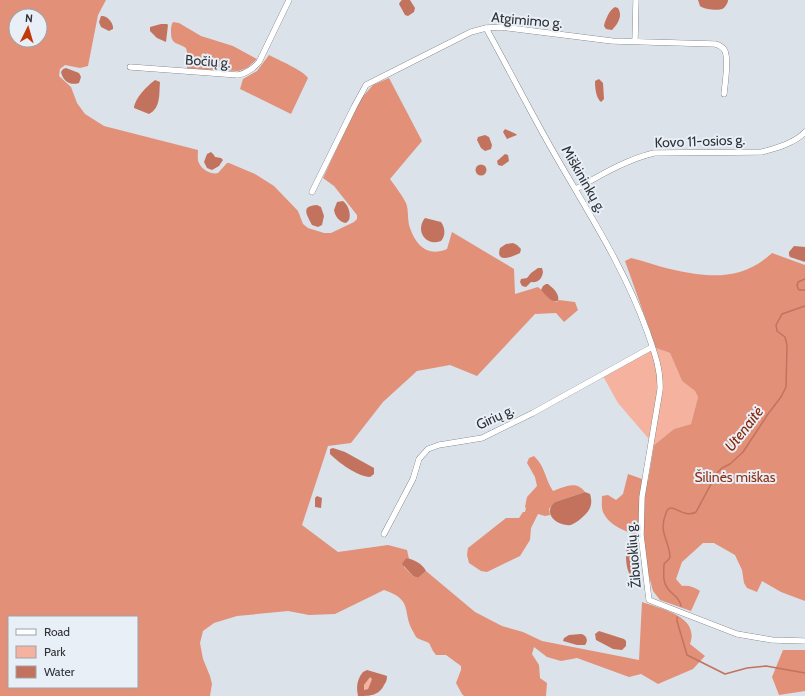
<svg xmlns="http://www.w3.org/2000/svg" width="805" height="696" viewBox="0 0 805 696" font-family="Cabin,sans-serif">
	<style>
		.green { fill: #f4b29f }
		.forest { fill: #e29078; fill-rule: evenodd }
		.water { fill: #c3735d; fill-rule: evenodd }
		.lines { fill: none; stroke-linecap: round; stroke-linejoin: round }
		.stream { stroke: #c3735d; stroke-width: 1.5 }
		.street-casing { stroke: #5a5f66; stroke-width: 6 }
		.street { stroke: #fff; stroke-width: 5.5 }
		.labels { text-anchor: middle; dominant-baseline: central; stroke-width: 4; stroke-linejoin: round; paint-order: stroke }
		.street-label { font-size: 14px; fill: #2f3134; stroke: #e8eff7 }
		.park-label { font-size: 14px; fill: #8f2f11; stroke: #e8eff7 }
		.water-label { font-size: 15px; font-style: italic; fill: #862606; stroke: #e8eff7 }
	</style>
	<rect width="100%" height="100%" fill="#dbe2ea"/>
	<!-- green -->
	<path class="green" d="M656,348l14,5 12,28 13,10 3,6 -7,27 -17,5 -20,16 -36,-42 -15,-27z
		M369,677h3v2l-4,10 -4,1v-5z"/>
	<!-- forest -->
	<path class="forest" d="M0,0h106l-8,15 -10,51 -8,2 -15,-3 -5,4 -1,7 12,11 6,16 8,11 19,12 94,24c0,4 -1,10 1,13 3,7 13,12 19,10l9,-10h2l26,11 19,12 24,25 5,13 5,4 16,5h7l23,-11 3,-3v-4l-23,-29 -11,-8 36,-77 14,-16 16,-7 33,63 -32,38c5,7 12,16 16,24 3,7 1,17 4,25 6,18 18,29 37,21l5,-17 62,37 1,25 23,-7 16,14 3,1 2,-2 16,2 3,8 -14,12 -8,-9 -21,1 -58,62 -27,-11 -33,6 -34,31 -32,41 -23,3 -26,79 36,27 50,-7 19,5 2,9 -3,-1 -2,9 9,9 5,2 8,-7 49,41 27,14 21,6 19,9 97,19 3,-58c19,7 58,14 48,42l15,12 -12,13 -35,15 -17,-10 -12,3 -52,-19 -16,3 -14,-4 -13,-10 -2,7 7,11 1,13 7,5 -1,13h-82l-2,-2 -6,-11 5,-13v-4l-15,-11h-10l-3,-4 -4,-8c-3,-2 -9,-3 -12,-5 0,0 -3,-4 -3,-5 -13,-20 1,-33 -30,-43l-49,24 -26,1 -21,-4 -51,5 -23,7 -11,8 -3,12 3,16 7,17 2,8 -2,12h-210zM16,16h24v24h-24zM9,617h128v70h-128z
		M173,22l6,1 22,13 32,10 24,13 -10,9 -9,3 -51,-2v-17l-1,-4c-9,-6 -15,-3 -15,-16 0,-4 0,-7 2,-10z
		M269,55c9,5 34,15 39,23l-17,36 -51,-25 3,-10 14,-8z
		M772,253l33,12v336l-24,-9 -19,-11 -5,11 -10,-4 -3,-5 -2,-13 -7,-15 -21,-12h-11l-21,19 -6,17 6,7c7,-1 12,1 18,5l-9,20 -31,-11 -7,-9 -15,-55c-12,-5 -29,-10 -35,-24 -2,-5 -1,-11 -1,-16l6,-1 8,5 7,-6 5,-20 20,7 6,-36 20,-16 17,-5 7,-27 -3,-6 -13,-10 -12,-28 -14,-5 -31,-87 6,-3c13,3 26,8 39,11 38,9 72,12 102,-16z
		M534,456c11,10 11,23 19,35 12,-4 23,-11 32,1l-30,10 -6,7 1,6 -5,1 -7,-2 -7,14 -1,12 -10,16 -33,16 -6,-1 -12,-8 -2,-8 1,-7 38,-30h13l4,-6h2l1,-4 -1,-1 2,-10 10,-11 -2,-9 -8,-14 2,-5z
		M783,650h22v41l-26,4 -7,-18z"/>
	<!-- water -->
	<path class="water" d="M402,0h8l5,8 -1,4 -6,4 -3,-1 -6,-11 1,-2z
		M698,0h30v1c-1,3 -3,7 -6,8 -4,2 -19,0 -22,-3z
		M615,7l3,1c5,8 0,16 -6,22l-6,-1 -2,-3c1,-6 6,-17 11,-19z
		M101,16c6,-1 13,7 12,13l-4,2 -8,-4 -2,-5z
		M161,24h6l1,1 -2,17 -9,-4 -7,-7v-4z
		M66,68l13,5 2,4 -2,6c-9,3 -16,-2 -18,-11l2,-3z
		M599,79l4,4 1,16 -3,3c-5,-4 -6,-14 -6,-21z
		M155,80l5,2c-1,12 1,26 -11,32l-15,-6c1,-10 13,-22 21,-28z
		M505,129l11,5 1,1 -10,4 -4,-7z
		M485,135l4,2 3,8 -1,4 -6,2 -4,-3 -4,-8 1,-3z
		M211,152l3,3 1,2 6,1 2,2 -4,6 -7,4 -5,-2 -3,-6 3,-8z
		M505,154l3,1 1,6 -7,5 -4,-1 -1,-4z
		M475.5 170a5.5 5.5 0 1 1 11 0a5.5 5.5 0 1 1-11 0Z
		M343,201c6,5 8,13 6,19l-3,3c-7,-1 -11,-7 -12,-13l3,-8z
		M317,205l4,2 3,9 -2,9 -4,2 -6,-2c-5,-10 -12,-19 5,-20z
		M425,218l16,4c4,5 5,14 0,19 -16,6 -26,-11 -16,-23z
		M513,243l4,2 4,4 -1,4c-8,4 -25,11 -20,-5l6,-4z
		M794,246l11,1v15l-15,-5 -1,-2v-3z
		M538,268h4l1,4c-1,7 -5,11 -12,10l-5,5 -4,-1 -2,-4 1,-3 6,-1 4,-5z
		M546,284h2c5,4 12,10 10,17 -7,2 -12,-6 -17,-11l2,-4z
		M333,448l12,4 29,16v6l-4,3c-12,0 -32,-15 -40,-23v-5z
		M585,492l5,2c4,13 -2,19 -12,27 -4,2 -6,5 -11,4 -13,-1 -24,-13 -12,-23z
		M317,496l5,2 -1,10 -6,-1v-9z
		M628,547l3,1 2,6v20l-2,2c-5,-5 -6,-22 -4,-28z
		M406,558c7,1 17,6 20,13l-8,7 -5,-2 -11,-12z
		M599,631l25,8 2,2v5l-4,4 -9,-1 -17,-9 -1,-6z
		M581,634c5,1 8,6 4,11h-8l-14,-4 1,-3 5,-3z
		M367,670l17,5 3,1c0,4 -1,6 -3,9 -5,11 -15,11 -26,11 -2,-9 -1,-17 5,-24zM370,677l2,2 -4,10 -4,1v-5z"/>
	<g class="lines">
		<!-- stream -->
		<path class="stream" d="M805,279l-7,3 -1,4 2,4h6
			M681,606c-1,-8 -8,-11 -13,-17 -6,-7 -4,-17 -4,-25l5,-5 1,-2c-1,-18 -12,-24 -4,-44 5,-14 16,7 30,-1l21,-39 5,-5 8,-4 13,-12 25,-38 13,-17 5,-10 1,-42 -2,-8 -8,-6 -1,-6 6,-11 23,-8
			M677,617v4l10,34 38,19 22,-6 19,-2 39,7"/>
		<defs>
			<path id="street" d="M486,28c20,36 39,73 59,109 36,65 77,124 102,194 7,20 14,38 13,59l-18,107 -1,38 8,65 88,34 35,6 33,1
				M635,41l1,-41
				M130,67l108,8c9,-2 15,-6 21,-13l30,-62
				M576,189c25,-14 49,-29 78,-36l108,-1c14,-4 33,-9 43,-20
				M312,192l42,-85 12,-22 105,-53 15,-4 15,-1 111,14 103,3c4,1 8,3 10,7 4,10 0,32 -1,43
				M384,534l29,-55 6,-20 9,-10 11,-4 43,-7 51,-25 119,-66"/>
		</defs>
		<!-- street casing -->
		<use href="#street" class="street-casing"/>
		<!-- street -->
		<use href="#street" class="street"/>
	</g>
	<g class="labels">
		<!-- street labels -->
		<g class="street-label">
			<text transform="translate(527 20) rotate(5)">Atgimimo g.</text>
			<text transform="translate(208 61) rotate(4)">Bočių g.</text>
			<text transform="translate(700 141) rotate(-2)">Kovo 11-osios g.</text>
			<text transform="translate(584 179) rotate(60)">Miškininkų g.</text>
			<text transform="translate(495 417) rotate(-25)">Girių g.</text>
			<text transform="translate(633 555) rotate(-95)">Žibuoklių g.</text>
		</g>
		<!-- park labels -->
		<g class="park-label">
			<text x="735" y="477">Šilinės miškas</text>
		</g>
		<!-- water labels -->
		<g class="water-label">
			<text transform="translate(744 429) rotate(-52)">Utenaitė</text>
		</g>
	</g>
	<!-- legend -->
	<rect x="8" y="616" width="130" height="72" fill="#e8eff7" stroke="#9ea3a9"/>
	<rect x="16" y="629" width="20" height="6" fill="#ffffff" stroke="#9ea3a9"/>
	<text x="44" y="636" font-size="12" fill="#2f3134">Road</text>
	<rect x="16" y="646" width="20" height="12" fill="#f4b29f" stroke="#9ea3a9"/>
	<text x="44" y="656" font-size="12" fill="#2f3134">Park</text>
	<rect x="16" y="666" width="20" height="12" fill="#c3735d" stroke="#9ea3a9"/>
	<text x="44" y="676" font-size="12" fill="#2f3134">Water</text>
	<!-- north arrow -->
	<g transform="translate(28 28) rotate(5)"><circle r="19" fill="#e8eff7" stroke="#9ea3a9"/>
	<path d="M0-3L7 15L0 10L-7 15Z" fill="#c23907"/>
	<text y="-6" font-size="11" font-weight="bold" text-anchor="middle" fill="#2f3134">N</text>
	</g>
</svg>
